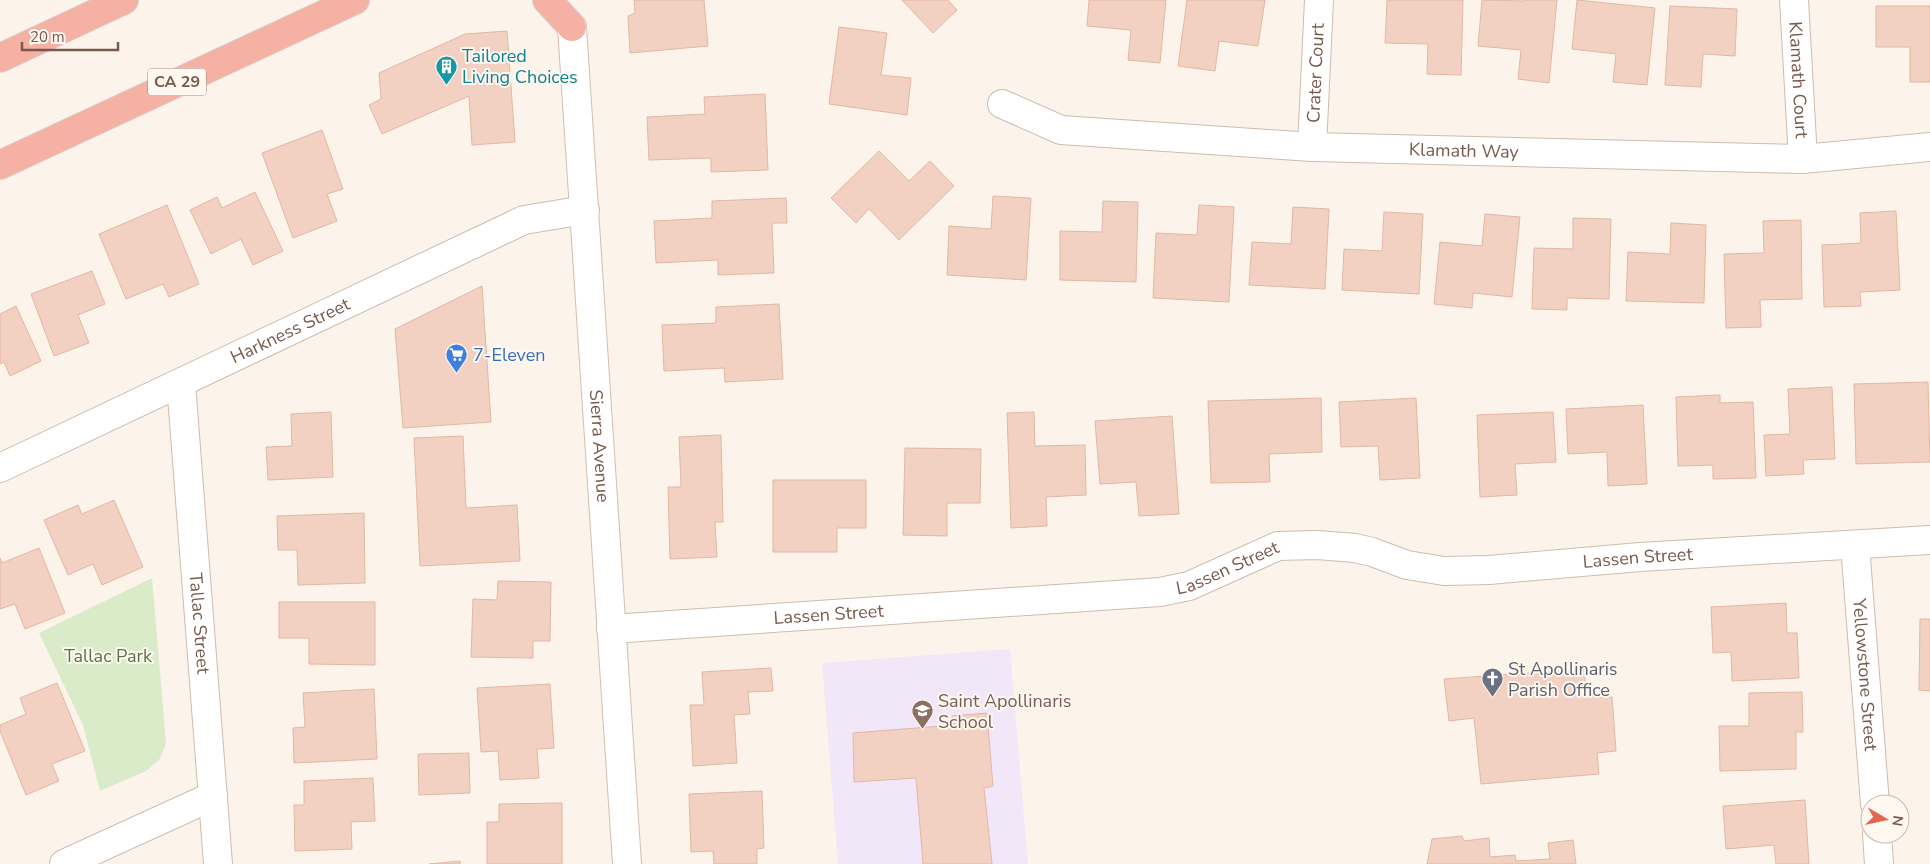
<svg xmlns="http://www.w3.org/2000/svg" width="1930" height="864" viewBox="0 0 1930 864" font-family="'Nunito Sans',sans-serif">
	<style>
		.education { fill: #f1e7f9 }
		.green { fill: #d9ebc8 }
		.building { fill: #f2d1c2; stroke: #e4b6a3 }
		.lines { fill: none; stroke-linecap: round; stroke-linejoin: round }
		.street-casing { stroke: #cfbbaf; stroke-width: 30 }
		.secondary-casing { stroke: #d5bdaf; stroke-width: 30 }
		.highway-casing { stroke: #d9d1cd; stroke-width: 30 }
		.street { stroke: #fff; stroke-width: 28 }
		.secondary { stroke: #fff; stroke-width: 28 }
		.highway { stroke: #f5b1a3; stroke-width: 28 }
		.labels { text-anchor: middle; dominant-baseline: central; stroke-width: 4; stroke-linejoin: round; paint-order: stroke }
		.shield { fill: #fff8f1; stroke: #a0897e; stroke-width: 1 }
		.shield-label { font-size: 16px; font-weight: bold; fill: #78594d }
		.culture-label { font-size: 18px; fill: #0d838f; stroke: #fff8f1; text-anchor: start }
		.street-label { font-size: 18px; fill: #78594d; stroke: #fff8f1 }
		.shop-label { font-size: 18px; fill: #366cbe; stroke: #fff8f1; text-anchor: start }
		.park-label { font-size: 18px; fill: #577742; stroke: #fff8f1 }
		.worship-label { font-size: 18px; fill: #5b616d; stroke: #fff8f1; text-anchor: start }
		.education-label { font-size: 18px; fill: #785e54; stroke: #fff8f1; text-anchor: start }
	</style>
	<rect width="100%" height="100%" fill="#fcf4eb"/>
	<!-- education -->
	<path class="education" d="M1010,649l18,215h-190l-16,-201z"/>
	<!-- green -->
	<path class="green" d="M152,578l14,166 -7,16 -13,11 -46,20 -17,-66 -44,-92z"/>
	<!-- building -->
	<path class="building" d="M634,0h70l4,46 -78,7 -2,-37 7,-3z
		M902,0h46l9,10 -24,23z
		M1089,0h77l-6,63 -32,-3 3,-30 -44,-4z
		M1187,0h78l-7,46 -39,-5 -4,30 -37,-5z
		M1387,0h76l-2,75 -34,-1 1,-30 -43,-1z
		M1482,0l42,1 1,-1h32l-8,83 -31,-4 3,-29 -43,-4z
		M1577,0l78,8 -8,77 -34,-3 3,-28 -44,-5z
		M1670,6l67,3 -2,47 -32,-2 -2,33 -36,-2z
		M1876,6h54v76h-20v-35h-34z
		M839,27l48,6 -6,42 30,3 -4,37 -78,-11z
		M507,31l8,111 -43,3 -3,-49 -87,38 -13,-29 12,-6 -2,-26 86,-39z
		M765,94l3,76 -57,2v-14l-62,2 -2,-43 58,-3 -1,-17z
		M322,130l21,59 -16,5 10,27 -44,17 -31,-85z
		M879,151l30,30 21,-20 24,25 -55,54 -30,-31 -13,14 -25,-25z
		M255,192l28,59 -30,14 -12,-26 -30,15 -21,-44 27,-13 5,11z
		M993,196l38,2 -5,82 -79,-5 2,-49 42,3z
		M786,198l1,25h-15l2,50 -56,2v-15l-62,3 -2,-42 58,-3v-17z
		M1103,201l35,1 -2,80 -76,-2v-49l42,1z
		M167,205l32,79 -30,13 -6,-13 -37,15 -27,-65z
		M1199,205l35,2 -5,95 -76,-4 3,-65 41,2z
		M1293,207l36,2 -4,80 -76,-4 3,-43 39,2z
		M1896,211l4,79 -40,2 1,14 -37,1 -2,-62 39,-2 -1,-30z
		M1384,212l39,2 -4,80 -77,-4 2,-41 38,2z
		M1485,214l35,3 -8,80 -39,-4 -1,15 -38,-4 6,-62 42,4z
		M1573,218l38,1 -2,80 -42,-1v12l-35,-1 2,-61 39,1z
		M1801,220l1,79 -42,1 1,27 -35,1 -2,-74 40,-1 -1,-32z
		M1671,223l35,2 -2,78 -78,-2 2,-49 42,2z
		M92,271l13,33 -27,11 11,28 -35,13 -23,-62z
		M482,286l9,136 -88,6 -8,-99z
		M779,304l4,75 -58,3 -1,-14 -60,3 -2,-46 54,-2v-16z
		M16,306l25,55 -31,15 -6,-14 -4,2v-50z
		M1928,382l2,80 -74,2 -2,-80z
		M1832,387l3,72 -32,1 1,14 -38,2 -2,-41 26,-1 -2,-45z
		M1720,395v8l33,-1 3,76 -43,1v-14l-35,1 -2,-69z
		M1321,398l1,54 -53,2 1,28 -59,1 -3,-82z
		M1416,398l4,80 -40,2 -2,-34 -37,1 -2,-45z
		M1643,405l4,79 -39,2 -1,-34 -39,2 -2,-45z
		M331,412l2,65 -65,3 -2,-33 26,-1 -1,-32z
		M1034,412l1,34 50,-1 1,50 -40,2 1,29 -36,2 -4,-115z
		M1553,412l3,50 -41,2 2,31 -37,2 -3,-82z
		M1172,416l7,98 -40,2 -3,-34 -36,2 -5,-63z
		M721,435l2,87h-8l2,35 -47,2 -2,-72h13l-2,-50z
		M463,436l3,72 51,-3 3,56 -100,5 -6,-128z
		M905,448l76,1 -1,54h-33v33l-44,-1z
		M773,480h93v48h-29v24h-64z
		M114,500l29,67 -41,18 -9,-21 -25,11 -24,-55 34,-15 4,9z
		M364,513l1,70 -67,2 -1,-35h-19l-1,-34z
		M39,548l26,65 -40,16 -10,-25 -15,5v-51l2,5z
		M498,581l53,1 -1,59h-17v17l-62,-1 2,-58 24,1z
		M279,602h96v63l-66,-1v-26h-30z
		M1786,603l1,30h10l2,45 -67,3 -1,-29 -18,1 -2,-46z
		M1920,619h10v72l-11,-1z
		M771,668l2,23 -25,1 2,22 -16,1 3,48 -44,3 -3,-61h14l-2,-33z
		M1584,669l3,28h25l4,54 -19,2 2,21 -118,10 -7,-66 -25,3 -5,-42z
		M57,683l28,68 -33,13 7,17 -33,14 -26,-64v-6l26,-11 -6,-16z
		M550,684l4,64 -17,1 2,29 -39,2 -2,-29 -17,1 -4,-64z
		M374,689l3,70 -83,4 -1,-35 12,-1 -2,-34z
		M1802,692l1,40h-7v37l-76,2 -1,-45h30v-33z
		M987,713l6,73 -9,2 8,76h-69l-7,-86 -62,4 -1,-49 101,-8 -2,-9z
		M469,753l1,40 -51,2 -1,-41z
		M373,778l2,43 -24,1 1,27 -57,2 -1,-46h10v-24z
		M762,791l2,57 -7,1v15h-43l-1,-13 -22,1 -2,-58z
		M1805,800l4,64h-33l-2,-19 -48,4 -3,-43z
		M562,803v61h-75v-42h12v-18z
		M1462,836l2,5 25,-3 1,19 25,-2 1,6 34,-2 -2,-16 25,-3 3,24h-149l5,-25z
		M460,861v3h-31z"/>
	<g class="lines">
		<defs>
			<g id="street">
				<path id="s1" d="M1794,0l9,159"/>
				<path id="s2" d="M1002,104l59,26 251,17 491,12 127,-12"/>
				<path id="s3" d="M1312,147l7,-147"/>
				<path id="s4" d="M181,383l37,481"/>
				<path id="s5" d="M0,468l524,-248 61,-10"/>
				<path id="s6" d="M1855,545l20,259"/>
				<path id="s7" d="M611,629l549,-37 29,-6 89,-40 39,-1 38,3 17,4 35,13 37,6 45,-1 151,-13 290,-17"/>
				<path d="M1877,834l2,30"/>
				<path d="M64,864l149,-68"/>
			</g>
			<g id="secondary">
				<path id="s8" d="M572,27l55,837"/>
			</g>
			<path id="highway" d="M547,0l25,27
				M0,58l124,-58
				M0,165l355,-165"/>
		</defs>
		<!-- street casing -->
		<use href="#street" class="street-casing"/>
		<!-- secondary casing -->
		<use href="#secondary" class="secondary-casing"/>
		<!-- highway casing -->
		<use href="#highway" class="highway-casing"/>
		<!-- street -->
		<use href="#street" class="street"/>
		<!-- secondary -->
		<use href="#secondary" class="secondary"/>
		<!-- highway -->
		<use href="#highway" class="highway"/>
	</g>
	<!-- icons -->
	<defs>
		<symbol id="building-pin" viewBox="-11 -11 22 30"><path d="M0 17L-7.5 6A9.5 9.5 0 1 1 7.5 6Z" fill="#0f9aa8" stroke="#fff8f1"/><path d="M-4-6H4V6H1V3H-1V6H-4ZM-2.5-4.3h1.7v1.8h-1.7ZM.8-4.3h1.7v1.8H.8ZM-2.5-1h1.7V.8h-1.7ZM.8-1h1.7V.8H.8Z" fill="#fff"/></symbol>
		<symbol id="supermarket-pin" viewBox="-11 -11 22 30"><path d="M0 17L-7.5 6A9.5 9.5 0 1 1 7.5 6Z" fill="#3f7fe0" stroke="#fff8f1"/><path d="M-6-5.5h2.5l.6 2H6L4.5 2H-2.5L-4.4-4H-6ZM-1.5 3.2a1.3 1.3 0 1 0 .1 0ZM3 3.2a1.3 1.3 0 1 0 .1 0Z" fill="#fff"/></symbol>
		<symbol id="church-pin" viewBox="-11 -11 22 30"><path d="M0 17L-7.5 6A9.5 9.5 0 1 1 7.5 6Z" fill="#6b7280" stroke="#fff8f1"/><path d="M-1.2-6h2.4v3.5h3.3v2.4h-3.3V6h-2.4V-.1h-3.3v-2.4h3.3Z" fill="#fff"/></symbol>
		<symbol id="school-pin" viewBox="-11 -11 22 30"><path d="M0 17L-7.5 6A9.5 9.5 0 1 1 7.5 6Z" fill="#8d6e63" stroke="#fff8f1"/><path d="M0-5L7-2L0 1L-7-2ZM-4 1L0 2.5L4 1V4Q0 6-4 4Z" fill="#fff"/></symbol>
	</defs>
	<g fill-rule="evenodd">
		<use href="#building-pin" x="434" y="54" width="25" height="34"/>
		<use href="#supermarket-pin" x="444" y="342" width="25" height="34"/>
		<use href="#church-pin" x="1480" y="666" width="25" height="34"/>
		<use href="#school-pin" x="910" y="698" width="25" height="34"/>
	</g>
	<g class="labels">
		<!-- shield labels -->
		<rect class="shield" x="148" y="68.5" width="58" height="27" rx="4"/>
		<g class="shield-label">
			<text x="177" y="82">CA 29</text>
		</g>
		<!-- culture labels -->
		<g class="culture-label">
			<text x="462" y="56">Tailored<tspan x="462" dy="21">Living Choices</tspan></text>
		</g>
		<!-- street labels -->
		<g class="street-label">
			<text stroke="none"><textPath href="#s3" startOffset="74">Crater Court</textPath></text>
			<text stroke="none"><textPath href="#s1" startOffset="80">Klamath Court</textPath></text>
			<text stroke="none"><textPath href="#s2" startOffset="468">Klamath Way</textPath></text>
			<text stroke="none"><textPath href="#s5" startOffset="321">Harkness Street</textPath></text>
			<text stroke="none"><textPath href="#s8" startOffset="420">Sierra Avenue</textPath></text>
			<text stroke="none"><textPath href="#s7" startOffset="1041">Lassen Street</textPath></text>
			<text stroke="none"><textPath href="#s7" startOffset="622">Lassen Street</textPath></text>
			<text stroke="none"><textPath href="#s7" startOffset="218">Lassen Street</textPath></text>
			<text stroke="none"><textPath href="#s4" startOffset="241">Tallac Street</textPath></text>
			<text stroke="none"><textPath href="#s6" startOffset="130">Yellowstone Street</textPath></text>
		</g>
		<!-- shop labels -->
		<g class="shop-label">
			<text x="473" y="355">7-Eleven</text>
		</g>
		<!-- park labels -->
		<g class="park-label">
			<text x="108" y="656">Tallac Park</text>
		</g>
		<!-- worship labels -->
		<g class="worship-label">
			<text x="1508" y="669">St Apollinaris<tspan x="1508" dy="21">Parish Office</tspan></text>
		</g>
		<!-- education labels -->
		<g class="education-label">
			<text x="938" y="701">Saint Apollinaris<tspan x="938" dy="21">School</tspan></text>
		</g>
	</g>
	<!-- north arrow -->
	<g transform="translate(1885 819) rotate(99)"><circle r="24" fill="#fff8f1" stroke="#c9b8af"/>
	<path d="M0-4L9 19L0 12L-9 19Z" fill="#e46652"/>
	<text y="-8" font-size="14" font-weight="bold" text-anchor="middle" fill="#78594d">N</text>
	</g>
	<!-- scale -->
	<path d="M22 42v8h96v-8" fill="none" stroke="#78594d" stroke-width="2.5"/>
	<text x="30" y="42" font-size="15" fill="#78594d" stroke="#fff8f1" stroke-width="4" paint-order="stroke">20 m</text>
</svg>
